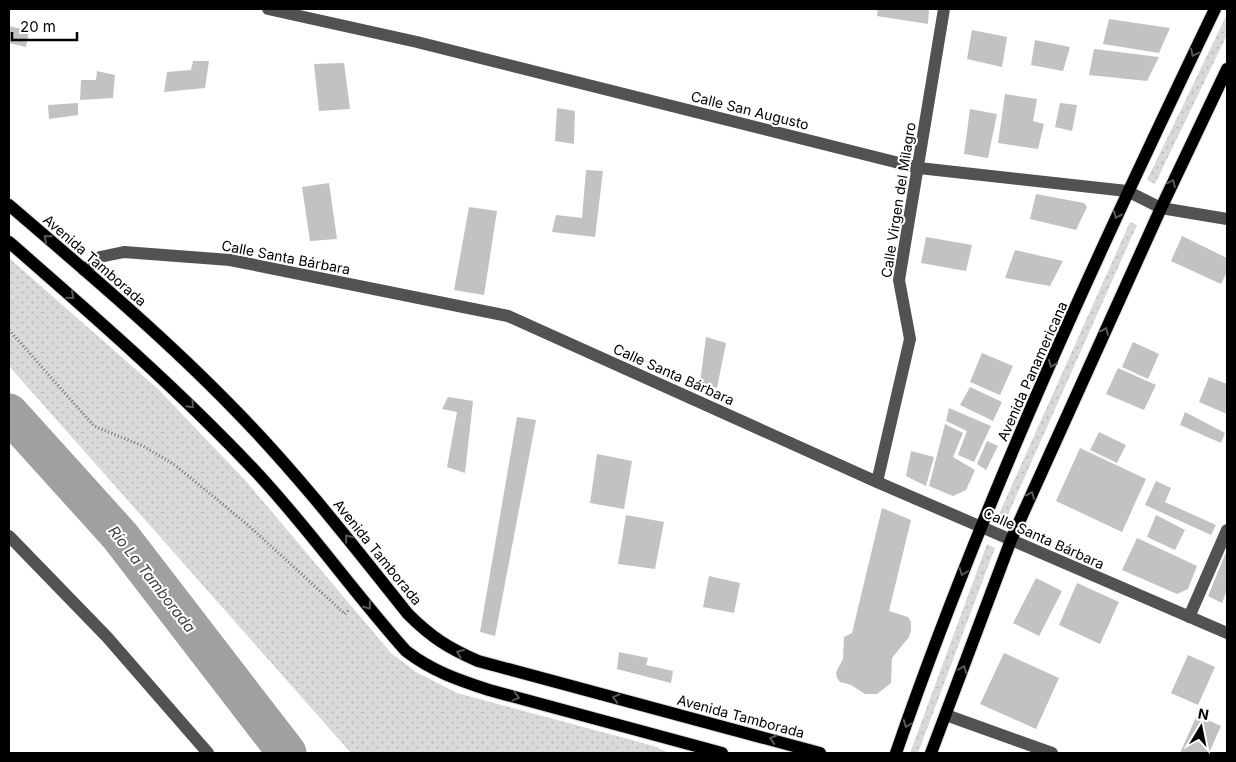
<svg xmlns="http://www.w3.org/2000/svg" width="1236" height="762" viewBox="0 0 1236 762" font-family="Inter,sans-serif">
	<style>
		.grass { fill: url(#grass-dots) }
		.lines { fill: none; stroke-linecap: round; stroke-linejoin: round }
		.river { stroke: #a0a0a0; stroke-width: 39 }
		.building { fill: #c2c2c2 }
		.major-casing { stroke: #dbdbdb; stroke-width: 14 }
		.path { stroke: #747474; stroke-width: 3; stroke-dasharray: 1 2.5; stroke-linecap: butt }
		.minor { stroke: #525252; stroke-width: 12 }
		.major { stroke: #000; stroke-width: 12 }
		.oneway { stroke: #595959 }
		.labels { text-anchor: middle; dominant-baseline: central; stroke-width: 4; stroke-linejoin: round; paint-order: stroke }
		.street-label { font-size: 14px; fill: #000; stroke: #fff }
		.water-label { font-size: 15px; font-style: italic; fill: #414141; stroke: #fff }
	</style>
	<defs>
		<pattern id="grass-dots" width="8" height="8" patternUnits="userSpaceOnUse" patternTransform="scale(1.25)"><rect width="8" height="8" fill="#d9d9d9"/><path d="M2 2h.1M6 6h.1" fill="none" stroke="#b8b8b8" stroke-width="1.8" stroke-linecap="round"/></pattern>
	</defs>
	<rect width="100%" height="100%" fill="#fff"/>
	<!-- grass -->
	<path class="grass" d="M1227,14v21l-72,149 -8,-4z
		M1130,222l7,3 -130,292 -8,-3z
		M9,258l149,131 87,91 146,173 25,19 41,21 197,53 15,7h-318l-342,-387z
		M987,544l8,4 -77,205h-8z"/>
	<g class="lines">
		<!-- river -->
		<path class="river" d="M9,413l111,123 167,217"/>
	</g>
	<!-- building -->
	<path class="building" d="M878,9h51l-1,15 -51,-8z
		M1109,19l61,9 -11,25 -56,-9z
		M9,26l20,5 -3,16 -17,-4z
		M972,30l35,7 -5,30 -35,-8z
		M1035,40l35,7 -7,24 -32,-6z
		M1094,49l65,8 -12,24 -58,-6z
		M193,61h16l-4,27 -41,4 3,-20 24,-2z
		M344,63l6,46 -31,2 -5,-47z
		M97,71l18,4 -2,23 -33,2 1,-20h15z
		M1005,94l32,5 -4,22 11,3 -6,25 -40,-6z
		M78,103v12l-29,4 -1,-14z
		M1060,103l17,2 -5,26 -17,-4z
		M557,108l18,3 -1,33 -19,-3z
		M970,109l27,5 -9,44 -24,-4z
		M586,170l17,1 -8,66 -43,-5 4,-17 26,3z
		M329,183l8,56 -27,2 -8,-54z
		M1036,194l48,9 3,4 -11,23 -46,-11z
		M469,207l28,4 -13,84 -30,-5z
		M1182,236l45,22v14l-6,12 -50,-23z
		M926,237l46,8 -6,26 -45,-8z
		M1015,250l48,11 -13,25 -45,-8z
		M706,337l20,6 -9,45 -17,-6z
		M1133,342l26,12 -11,25 -26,-12z
		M982,353l31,13 -13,29 -30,-13z
		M1118,368l38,17 -12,25 -38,-16z
		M1209,377l18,7v30l-28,-12z
		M970,387l32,15 -9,19 -33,-16z
		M448,397l25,4 -8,72 -18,-6 10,-55 -15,-3z
		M949,408l42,18 -17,36 -16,-7 9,-24 -21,-10z
		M1185,412l40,21 -4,10 -41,-18z
		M517,417l19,3 -41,216 -15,-4z
		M945,424l18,9 -10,24 22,13 -9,20 -13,6 -24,-10z
		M1099,432l27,13 -9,18 -27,-13z
		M987,441l11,5 -12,24 -9,-6z
		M1080,448l66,31 -24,53 -66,-31z
		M911,451l23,6 -8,29 -20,-10z
		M597,454l35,7 -8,48 -34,-6z
		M1156,481l15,7 -6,14 51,23 -5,10 -66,-30z
		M882,508l29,12 -22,91 19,6 3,5v8l-2,7 -17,21 -1,25 -14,11h-12l-14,-9 -11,-3 -3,-4 -1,-6 7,-13 1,-22 8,-4z
		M626,515l38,7 -9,47 -37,-5z
		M1156,515l29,15 -10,20 -28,-13z
		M1137,538l60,28 -9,23 -11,5 -55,-24z
		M1227,550v40l-5,13 -14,-7z
		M709,576l31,7 -6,30 -31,-6z
		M1036,578l26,13 -23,45 -26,-13z
		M1077,583l42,19 -19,42 -41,-19z
		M619,652l29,6 -2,7 27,6 -2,12 -54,-14z
		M1004,653l55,25 -23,51 -56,-25z
		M1188,655l27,12 -17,38 -27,-12z
		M1197,715l24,11 -12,27h-29z"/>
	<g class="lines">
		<defs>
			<path id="major" d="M9,205c77,66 154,131 225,204 63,64 118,135 174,205 23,23 40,34 70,47l342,92
				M9,242c86,75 171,149 249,232 52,56 97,120 148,177 26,20 52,29 83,39l233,63
				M896,753c88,-255 202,-501 319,-744
				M931,753l80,-213 150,-332 66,-139"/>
		</defs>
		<!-- major casing -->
		<use href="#major" class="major-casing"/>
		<!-- path -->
		<path class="path" d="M9,330l85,96 49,20 32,19 74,61 96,88 5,-5"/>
		<!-- minor -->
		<path class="minor" d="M268,9l149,33 502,126 208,23 34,17 66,11
			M84,270l16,-13 24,-5 106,8 278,56 369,166 350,151
			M877,482l33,-143 -11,-59 45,-271
			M9,536l98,101 101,116
			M1189,617l38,-87
			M946,715l106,38"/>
		<!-- major -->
		<use href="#major" class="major"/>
	</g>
	<!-- one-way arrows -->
	<defs><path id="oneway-chevron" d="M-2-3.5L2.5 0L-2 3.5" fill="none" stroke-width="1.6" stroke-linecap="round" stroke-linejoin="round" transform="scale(1.25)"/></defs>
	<g class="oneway">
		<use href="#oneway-chevron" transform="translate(1194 53) rotate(116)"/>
		<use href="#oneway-chevron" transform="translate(1172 183) rotate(-64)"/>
		<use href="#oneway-chevron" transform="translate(1117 215) rotate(114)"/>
		<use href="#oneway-chevron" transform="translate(47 238) rotate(-139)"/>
		<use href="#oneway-chevron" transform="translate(71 296) rotate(41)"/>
		<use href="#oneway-chevron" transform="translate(1105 331) rotate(-66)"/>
		<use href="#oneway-chevron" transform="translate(1052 364) rotate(114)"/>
		<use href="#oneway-chevron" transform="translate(191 405) rotate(46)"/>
		<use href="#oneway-chevron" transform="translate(1031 495) rotate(-66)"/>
		<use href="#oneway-chevron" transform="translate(348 538) rotate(-129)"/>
		<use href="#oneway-chevron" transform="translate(963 572) rotate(111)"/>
		<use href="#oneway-chevron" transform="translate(368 606) rotate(52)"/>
		<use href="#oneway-chevron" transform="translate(460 653) rotate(-157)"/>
		<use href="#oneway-chevron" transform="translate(963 669) rotate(-69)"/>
		<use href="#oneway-chevron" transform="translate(516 697) rotate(15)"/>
		<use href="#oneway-chevron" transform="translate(616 698) rotate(-165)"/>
		<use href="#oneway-chevron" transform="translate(907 724) rotate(111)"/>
		<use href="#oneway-chevron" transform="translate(773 739) rotate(-164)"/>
	</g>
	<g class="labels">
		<!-- street labels -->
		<g class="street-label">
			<text transform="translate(750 110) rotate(14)">Calle San Augusto</text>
			<text transform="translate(898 200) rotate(-81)">Calle Virgen del Milagro</text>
			<text transform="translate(286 257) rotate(11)">Calle Santa Bárbara</text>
			<text transform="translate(95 260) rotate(41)">Avenida Tamborada</text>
			<text transform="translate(1032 371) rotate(-66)">Avenida Panamericana</text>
			<text transform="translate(674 374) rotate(24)">Calle Santa Bárbara</text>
			<text transform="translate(1044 538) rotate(24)">Calle Santa Bárbara</text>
			<text transform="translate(378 552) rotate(51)">Avenida Tamborada</text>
			<text transform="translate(741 716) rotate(15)">Avenida Tamborada</text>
		</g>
		<!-- water labels -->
		<g class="water-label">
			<text transform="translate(152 579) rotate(52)">Río La Tamborada</text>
		</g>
	</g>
	<!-- border -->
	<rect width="1236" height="762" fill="none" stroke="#000000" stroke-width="20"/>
	<!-- north arrow -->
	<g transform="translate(1201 727) rotate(10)" stroke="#ffffff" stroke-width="4" paint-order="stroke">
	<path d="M0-4L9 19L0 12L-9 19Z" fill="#000000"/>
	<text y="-8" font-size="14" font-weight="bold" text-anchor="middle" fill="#000000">N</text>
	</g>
	<!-- scale -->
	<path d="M12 32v8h65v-8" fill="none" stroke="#000000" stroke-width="2.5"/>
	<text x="20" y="32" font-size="15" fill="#000000" stroke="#ffffff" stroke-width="4" paint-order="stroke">20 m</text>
</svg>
